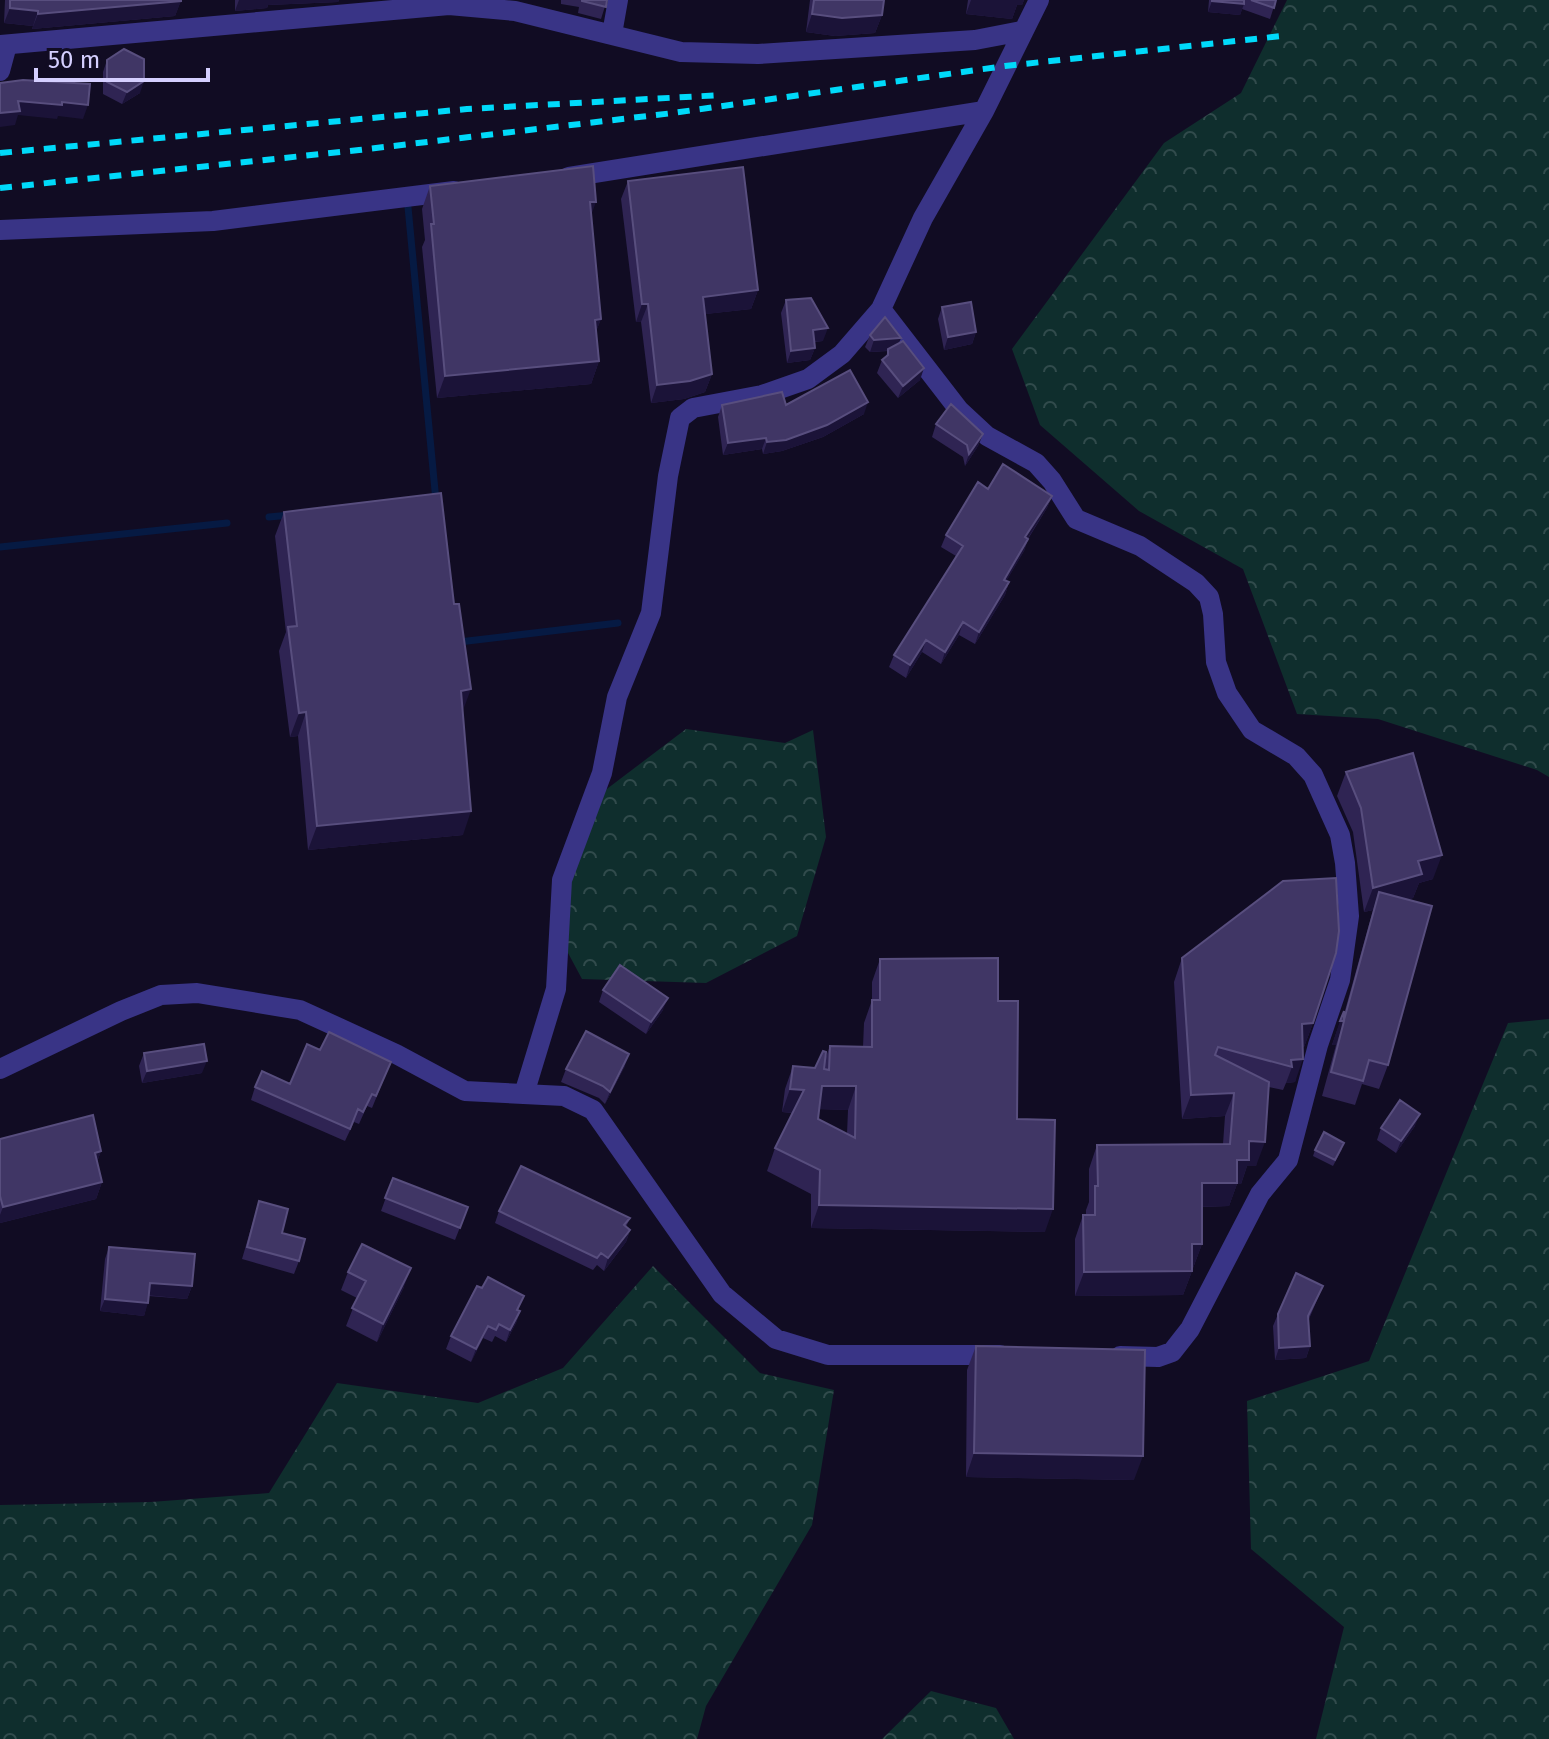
<svg xmlns="http://www.w3.org/2000/svg" width="1549" height="1739" viewBox="0 0 1549 1739" font-family="'Fira Sans',sans-serif">
	<style>
		.forest { fill: url(#forest-crowns) }
		.lines { fill: none; stroke-linecap: round; stroke-linejoin: round }
		.stream { stroke: #061a43; stroke-width: 7 }
		.minor { stroke: #393486; stroke-width: 20 }
		.rail { stroke: #00dafa; stroke-width: 6; stroke-dasharray: 12 10; stroke-linecap: butt }
		.wall { fill: #2f2453; fill-rule: evenodd }
		.shaded-wall { fill: #1b1338 }
		.building { fill: #403665; stroke: #584e7e; stroke-width: 2; fill-rule: evenodd }
	</style>
	<defs>
		<pattern id="forest-crowns" width="20" height="18" patternUnits="userSpaceOnUse" patternTransform="scale(2)"><rect width="20" height="18" fill="#0f2e2d"/><path d="M2 6a3 3 0 1 1 6 0M12 15a3 3 0 1 1 6 0" fill="none" stroke="#314b4c"/></pattern>
	</defs>
	<rect width="100%" height="100%" fill="#110c23"/>
	<!-- forest -->
	<path class="forest" d="M1287,0h262v777l-12,-7 -159,-51 -81,-5 -54,-145 -104,-58 -99,-86 -28,-76 152,-206 77,-50z
		M686,729l99,14 28,-13 13,107 -29,99 -91,47 -124,-4 -30,-56 35,-119z
		M1549,1019v720h-233l28,-112 -93,-78 -4,-148 122,-40 139,-338z
		M653,1266l107,107 74,17 -22,135 -106,181 -9,33h-697v-234l151,-3 118,-9 68,-110 141,20 85,-35z
		M931,1691l65,17 18,31h-132z"/>
	<g class="lines">
		<!-- stream -->
		<path class="stream" d="M408,207l28,294
			M269,517l21,-2
			M0,547l227,-24
			M459,640v2l159,-19"/>
		<!-- minor -->
		<path class="minor" d="M612,34l6,-34
			M0,45l449,-40 66,6 166,41 77,2 217,-14 47,-9
			M0,71l7,-26
			M569,177l415,-66
			M0,230l213,-9 241,-30
			M881,309l78,101 28,26 49,27 16,18 24,38 64,27 56,37 13,14 4,17 3,48 11,31 25,37 44,26 17,19 27,60 5,28 4,53 -9,64 -22,65 -30,115 -28,34 -70,135 -18,23 -14,5 -38,-1
			M0,1069l121,-58 40,-16 36,-2 103,17 96,44 69,37 99,5 29,14 129,184 54,45 52,16h172
			M524,1094l32,-105 6,-109 40,-107 15,-76 34,-84 17,-137 12,-58 13,-10 69,-13 46,-16 34,-25 39,-45 42,-91 61,-107 55,-111"/>
		<!-- rail -->
		<path class="rail" d="M0,153l467,-44 255,-14
			M0,188l359,-38 314,-37 332,-47 277,-30"/>
	</g>
	<!-- wall -->
	<path class="wall" d="M5,0h176l-6,16 -143,13 1,-3 -29,-3z
		M235,0h104l-1,2 -70,3 -1,3 -32,3z
		M561,0h46l-6,19 -23,-6 1,-6 -18,-3z
		M810,0h74l-2,15 -7,18 -40,3 -29,-4z
		M968,0h56l-2,5h-5l-5,14 -46,-5z
		M1209,0h67l-6,19 -28,-10 -2,6 -32,-3z
		M107,60l33,33 -18,11 -19,-10v-22z
		M628,181l130,109 -7,19 -46,5 7,60 -7,18 -21,7 -33,4 -10,-81h-5l-15,-123z
		M430,186l161,30 10,103 -5,12 3,30 -8,23 -154,14 -15,-151 3,-7 -3,-31z
		M786,300l37,41 -9,1 1,6 -5,12 -23,3 -6,-50z
		M942,307l34,25 -4,12 -28,6 -6,-31z
		M870,335l31,3 -3,6 22,36 -22,18 -21,-25 5,-13 3,-2 3,-7 -18,1 -5,-5z
		M722,405h64l78,9 -41,23 -41,14 -19,3 -1,-5 -39,6 -5,-38z
		M936,424l47,10 -5,12 -13,20 -2,-9 -31,-20z
		M988,489l64,7 -5,12 -19,31 -4,12 -18,30 3,1 -4,13 -30,49 -16,-9 -18,29 -19,-12 -16,26 -17,-11 5,-12 62,-99 -15,-9 5,-12z
		M284,512l179,200v123l-155,15 -10,-114 -8,1 -11,-86 7,-19 -11,-96z
		M1346,772l87,107 -14,4 -6,15 -4,1 -21,166 -9,24 -17,-5 -7,21 -33,-9 14,-51h-4l12,-34v3l29,-104 -9,2 -11,-80 -16,-36z
		M1182,958l131,65 -9,24h-1l-8,35 -9,1 -3,7 -14,-3 -13,79h-9l-6,18h-4l-8,22 -27,1v37l-9,24h-1v3l-9,24 -108,1v-57l8,-24h3v-5l3,-8v-33l8,-24 126,-1 2,-28 -43,3 -8,-137z
		M880,959l118,42 19,118 28,113 -234,-4v-34l-44,-23 8,-23 18,-35 -11,-1 3,-23 8,-23 22,2 10,-9 5,-13 33,1 1,-24 8,-23v-18zM819,1109l29,1 -1,24 -29,-15z
		M603,990l60,20 -17,24 -47,-32z
		M320,1050l71,12 -19,46 -5,-2 -8,18 -5,-2 -9,19 -94,-41 4,-13 35,-3z
		M144,1053l58,20 -60,10 -3,-17z
		M625,1066l-20,38 -6,-6 -38,-16 5,-13z
		M1415,1126l-19,27 -19,-13 4,-12z
		M0,1139l101,12 -4,11 5,20 -6,17 -96,24z
		M1342,1149l-9,17 -20,-10 2,-6z
		M393,1178l75,29 -13,33 -74,-29z
		M259,1201l23,32 17,28 -5,13 -52,-15z
		M499,1211l131,7 -4,9 4,3 -4,12 -22,29 -7,-6 -4,5 -98,-47z
		M109,1247l83,39 -5,13 -38,-3 -5,20 -44,-5 5,-52z
		M348,1272l56,15 -27,55 -31,-16 11,-28 -16,-8z
		M1323,1286l-14,33 1,27 -4,12 -31,2 -2,-34 5,-12z
		M519,1310l1,1 -4,12 -10,19 -11,-6 -3,6 -9,-4 -12,24 -25,-13 5,-13z
		M976,1346l158,134 -168,-3 1,-107z"/>
	<!-- shaded-wall -->
	<path class="shaded-wall" d="M239,0h100l-1,2 -70,3 -1,3 -32,3z
		M971,0h53l-2,5h-5l-5,14 -46,-5z
		M181,1l-6,15 -143,13 6,-15z
		M1212,1l32,3 -4,11 -32,-3z
		M10,8l28,3 -5,15 -29,-3z
		M812,14l70,1 -7,18 -40,3 -29,-4z
		M144,81l-4,12 -18,11 5,-12z
		M18,101l44,1 26,3 -5,14 -25,-3 -1,3 -39,-4 -3,10 -15,2v-14z
		M590,202h6l-8,22z
		M758,290l-7,19 -54,6 6,-18z
		M642,304h6l-7,18h-5z
		M601,319l-9,23 3,-22z
		M828,328l-5,13 -15,1 5,-12z
		M976,332l-4,12 -28,6 4,-13z
		M901,338l-5,12 -26,2 4,-12z
		M815,348l-5,12 -23,3 4,-12z
		M599,361l-8,23 -154,14 8,-22z
		M924,368l-4,12 -22,18 5,-12z
		M712,374l-7,18 -21,7 -33,4 6,-18z
		M868,402l-4,12 -41,23 -41,14 -19,3 4,-12z
		M983,434l-5,12 -13,20 4,-12z
		M766,438l-4,11 -39,6 5,-12z
		M1052,496l-5,12 -26,41 4,-12z
		M1028,539l-4,12 -24,41 4,-12z
		M1009,582l-4,13 -30,49 4,-12z
		M963,622l-4,13 -18,29 4,-12z
		M926,640l-4,12 -16,26 4,-13z
		M471,689l-9,24 -1,-22z
		M306,712l-8,24 -8,1 9,-24z
		M471,811l-8,24 -155,15 9,-24z
		M1442,855l-9,24 -14,4 -6,15 -38,11 4,-17 -6,18 -9,2 9,-24 45,-27z
		M668,998l-5,12 -17,24 5,-12z
		M1340,1021h4l-8,24h-4z
		M1313,1023l-9,24 -11,1 9,-24z
		M629,1054l-4,12 -20,38 5,-12z
		M1303,1059l-8,23 -9,1 6,-16 -1,-7z
		M207,1061l-5,12 -60,10 5,-12z
		M822,1086h34l-8,24 -35,-1z
		M790,1089l14,1 -9,23 -13,-1z
		M1234,1093l-9,23 -43,3 9,-24z
		M1420,1114l-5,12 -19,27 5,-12z
		M1249,1141l16,1 -9,24h-9l-6,18h-4l-8,22 -36,1 9,-24z
		M101,1151l-6,17v-15z
		M102,1182l-6,17 -96,24v-8l3,-8z
		M819,1205l234,4 -8,23 -234,-4z
		M630,1230l-4,12 -22,29 4,-13z
		M1192,1244h10l-9,24h-10z
		M411,1268l-7,19 -27,55 6,-18z
		M1192,1271l-9,24 -108,1 9,-24z
		M150,1283l42,3 -5,13 -41,-4z
		M105,1299l43,4 -4,13 -44,-5z
		M520,1311l-4,12 -10,19 4,-12z
		M488,1326l-5,12 -12,24 5,-13z
		M1310,1346l-4,12 -31,2 4,-12z
		M974,1453l169,3 -9,24 -168,-3z"/>
	<!-- building -->
	<path class="building" d="M10,0h171v1l-143,13v-3l-28,-3z
		M582,0h25l-1,7 -24,-6z
		M814,0h70l-2,15 -40,3 -30,-4z
		M1212,0h32v4l-32,-3z
		M1251,0h25l-2,8z
		M124,49l20,10v22l-17,11 -20,-10v-22z
		M23,80l67,4 -2,21 -26,-3v3l-44,-4 2,10 -20,2v-30z
		M593,166l3,36h-6l11,117 -6,1 4,41 -154,15 -14,-152h3l-4,-38z
		M743,167l15,123 -55,7 9,77 -22,7 -33,4 -9,-81h-6l-14,-123z
		M811,298l17,30 -15,2 2,18 -24,3 -5,-51z
		M971,302l5,30 -28,5 -6,-30z
		M885,317l16,21 -27,2 -4,-5z
		M903,341l21,27 -21,18 -21,-26 6,-5v-6z
		M850,370l18,32 -41,23 -41,15 -19,2 -1,-4 -38,5 -6,-38 60,-13 4,13z
		M951,404l32,30 -14,20 -2,-9 -31,-21z
		M1003,464l49,32 -27,41 3,2 -24,41 5,2 -30,50 -16,-10 -18,30 -19,-12 -16,25 -16,-10 69,-109 -17,-11 32,-53 10,7z
		M441,493l13,111h5l12,85 -10,2 10,120 -154,15 -11,-114 -7,1 -11,-86 9,-1 -13,-114z
		M1413,753l29,102 -24,6 4,13 -49,14 -12,-80 -15,-36z
		M1336,878l3,53 -3,22 -23,70 -11,1 1,35 -12,1 1,7 -74,-20 -3,8 54,27 -4,60 -16,-1v19h-12v23h-35v61h-10v27l-108,1 -1,-57h12v-29h3l-1,-41 133,-1 4,-51 -43,2 -9,-137 101,-77z
		M1379,892l53,14 -44,159 -19,-5 -6,21 -32,-9 13,-51h-4l4,-10v9z
		M998,958v43h20l-1,118 38,1 -2,89 -234,-4 1,-35 -45,-22 29,-58 -14,-1 3,-23 22,2 8,-17 3,1 -2,17 5,1 1,-24 42,1v-47h8v-41zM822,1086h34l-1,52 -37,-19z
		M620,965l48,33 -17,24 -48,-32z
		M586,1031l43,23 -19,38 -7,-6 -37,-17z
		M329,1032l62,30 -15,34 -4,-2 -9,18 -5,-3 -8,20 -95,-42 7,-16 28,13 17,-40 13,6z
		M204,1044l3,17 -60,10 -3,-18z
		M1400,1100l20,14 -19,27 -20,-13z
		M93,1115l8,36 -6,2 7,29 -99,25 -3,-11v-57z
		M1324,1132l20,11 -9,17 -20,-10z
		M521,1166l109,52 -6,7 6,5 -22,28 -7,-5 -4,5 -98,-47z
		M393,1178l75,29 -8,21 -75,-30z
		M259,1201l29,8 -6,24 23,6 -6,22 -52,-14z
		M362,1244l49,24 -28,56 -31,-16 14,-27 -18,-9z
		M109,1247l86,7 -3,32 -42,-3 -2,20 -43,-4z
		M1296,1273l27,13 -15,30 2,30 -31,2 -1,-34z
		M488,1277l36,19 -7,14 3,1 -10,19 -11,-6 -3,6 -8,-4 -12,23 -25,-13 26,-50 5,2z
		M976,1346l169,4 -2,106 -169,-3z"/>
	<!-- scale -->
	<path d="M36 68v12h172v-12" fill="none" stroke="#d5cfff" stroke-width="4"/>
	<text x="48" y="68" font-size="24" fill="#d5cfff" stroke="#110c23" stroke-width="6" paint-order="stroke">50 m</text>
</svg>
